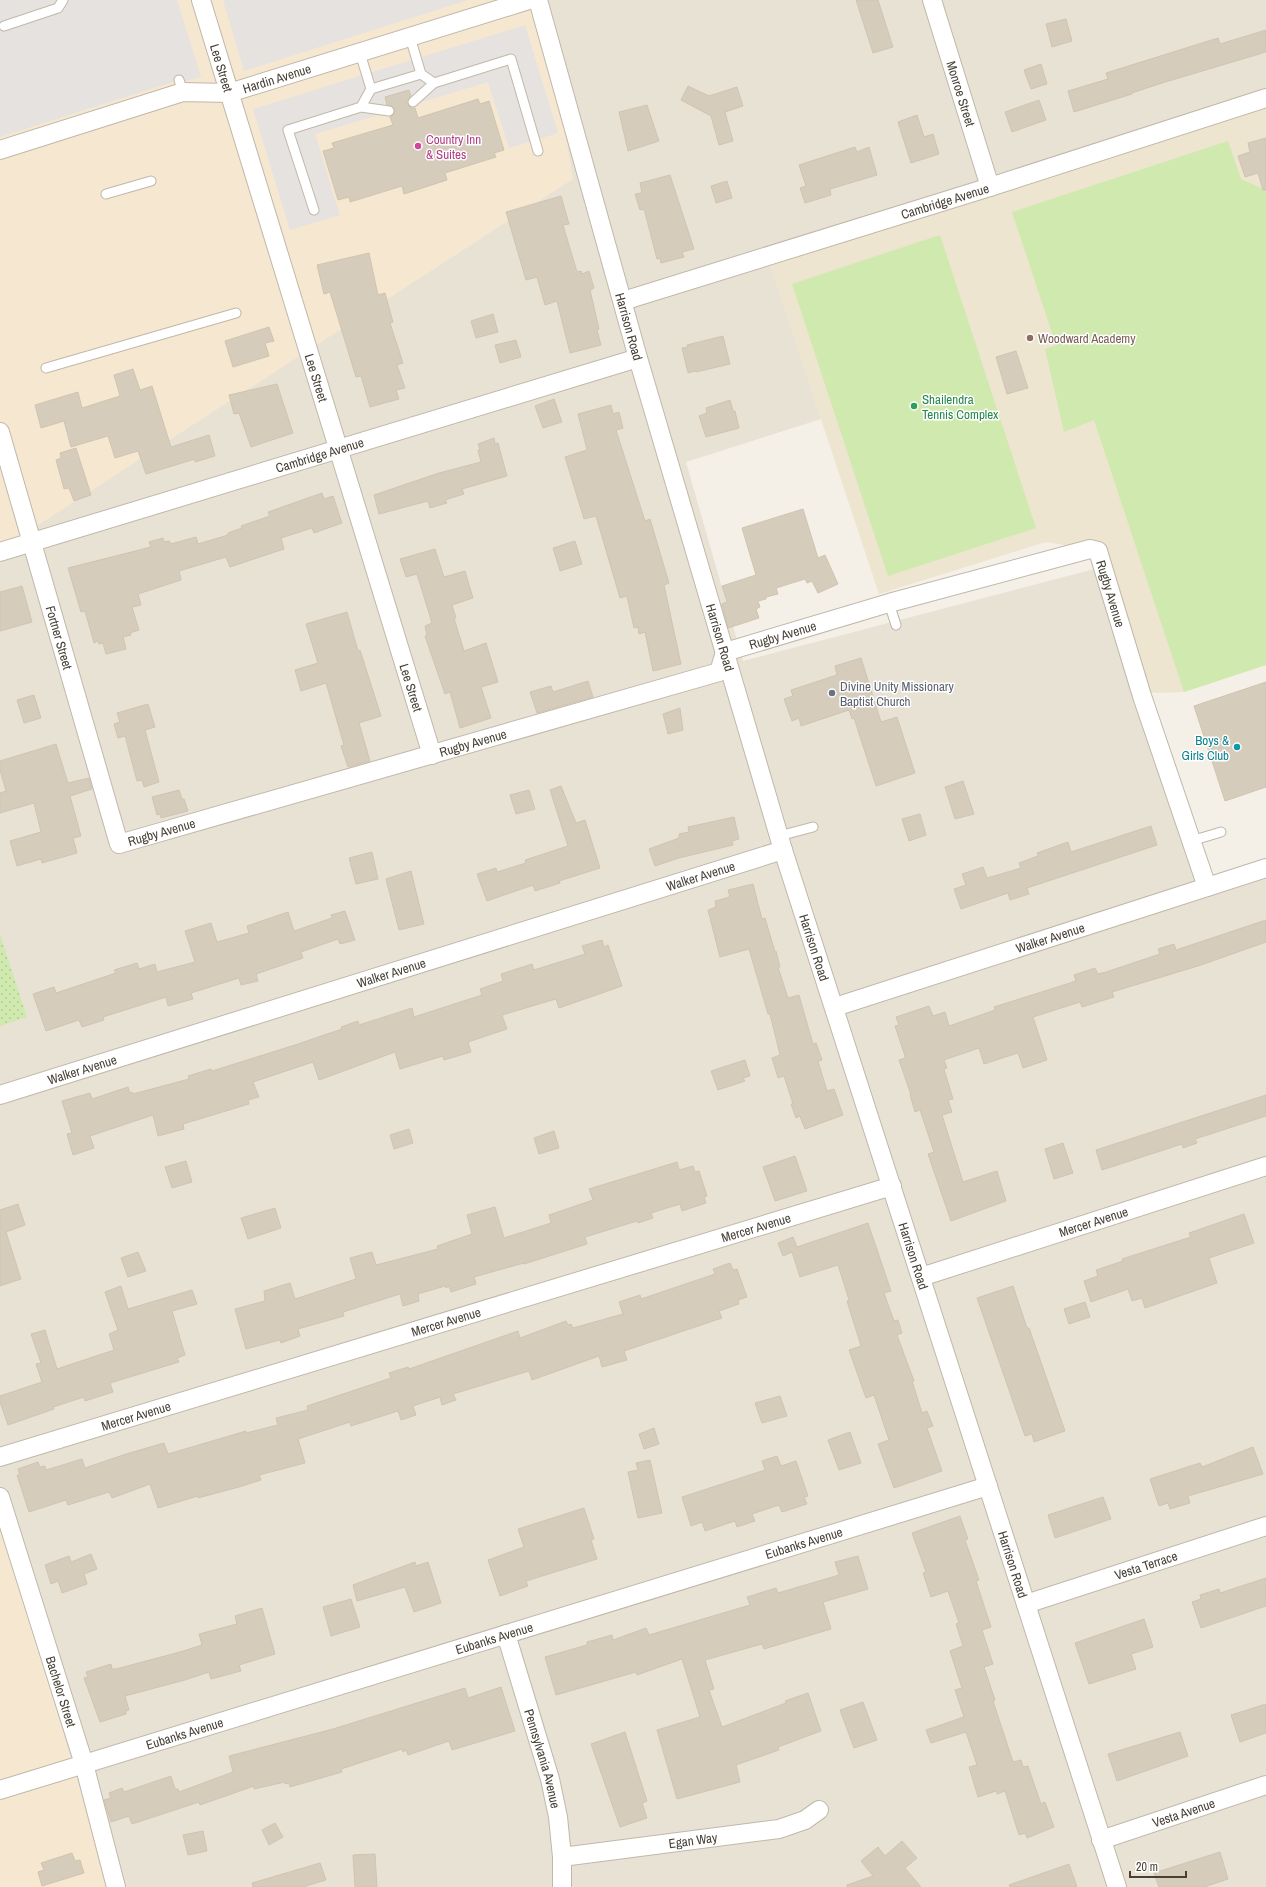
<svg xmlns="http://www.w3.org/2000/svg" width="1266" height="1887" viewBox="0 0 1266 1887" font-family="'Archivo Narrow',sans-serif">
	<style>
		.residential { fill: #e8e2d5 }
		.commercial { fill: #f6e7d1 }
		.education { fill: #ede5d0 }
		.green { fill: #cfe9ae }
		.park { fill: url(#park-dots) }
		.parking { fill: #e5e2df }
		.building { fill: #d6ccbc; stroke: #d1c4af }
		.lines { fill: none; stroke-linecap: round; stroke-linejoin: round }
		.lane-casing { stroke: #c0b8a9; stroke-width: 11 }
		.street-casing { stroke: #c0b8a9; stroke-width: 20 }
		.lane { stroke: #fff; stroke-width: 9 }
		.street { stroke: #fff; stroke-width: 18 }
		.hotel-dot { fill: #d1479c; stroke: #fff; stroke-width: 1.5 }
		.education-dot { fill: #8d6e63; stroke: #fff; stroke-width: 1.5 }
		.leisure-dot { fill: #2e9e5b; stroke: #fff; stroke-width: 1.5 }
		.worship-dot { fill: #6b7280; stroke: #fff; stroke-width: 1.5 }
		.culture-dot { fill: #0f9aa8; stroke: #fff; stroke-width: 1.5 }
		.labels { text-anchor: middle; dominant-baseline: central; stroke-width: 3; stroke-linejoin: round; paint-order: stroke }
		.street-label { font-size: 13px; fill: #474036; stroke: #fff }
		.hotel-label { font-size: 13px; fill: #b23c85; stroke: #fff; text-anchor: start }
		.education-label { font-size: 13px; fill: #785e54; stroke: #fff; text-anchor: start }
		.leisure-label { font-size: 13px; fill: #27864d; stroke: #fff; text-anchor: start }
		.worship-label { font-size: 13px; fill: #5b616d; stroke: #fff; text-anchor: start }
		.culture-label { font-size: 13px; fill: #0d838f; stroke: #fff; text-anchor: end }
	</style>
	<defs>
		<pattern id="park-dots" width="8" height="8" patternUnits="userSpaceOnUse"><rect width="8" height="8" fill="#cfe9ae"/><path d="M2 2h.1M6 6h.1" fill="none" stroke="#b3c996" stroke-width="1.8" stroke-linecap="round"/></pattern>
	</defs>
	<rect width="100%" height="100%" fill="#f4f0e7"/>
	<!-- residential -->
	<path class="residential" d="M543,0h723v93l-498,164 53,162 -135,43 57,199 359,-94 49,126 60,185 55,-17v1026h-1156l-110,-360v-982z"/>
	<!-- commercial -->
	<path class="commercial" d="M0,0h543l30,179 -561,363 -12,3z
		M0,1527l37,123 73,237h-110z"/>
	<!-- education -->
	<path class="education" d="M1266,98v567l-82,27 -33,1 -49,-126 -13,-18 -43,-7 -167,52 -112,-337z"/>
	<!-- green -->
	<path class="green" d="M1228,141l13,38 25,11v475l-82,27 -90,-272 -30,12 -19,-83 11,-4 -44,-133z
		M940,235l96,293 -148,48 -96,-292z"/>
	<!-- park -->
	<path class="park" d="M0,934l27,83 -27,9z"/>
	<!-- parking -->
	<path class="parking" d="M0,0h177l24,77 -21,6 -1,-3 -179,57z
		M223,0h245l-224,71z
		M525,25l33,108 -49,15 -21,-66 -173,52 25,81 -50,15 -37,-121z"/>
	<!-- building -->
	<path class="building" d="M856,0h22l15,47 -20,6z
		M1066,19l6,22 -20,6 -6,-23z
		M1266,30v22l-104,31 -30,10v1l-58,18 -6,-21 40,-12 -2,-6 112,-35 2,6z
		M1041,64l6,20 -16,5 -7,-19z
		M688,86l21,10 28,-9 6,19 -18,6 8,29 -14,4 -8,-29 -30,-16z
		M409,90l2,6 -4,4v4l4,4h4l3,10 60,-19 2,5 9,-3 15,49 -10,3 2,4 -51,16 2,7 -43,14 -2,-8 -52,16 -1,-5 -11,3 -15,-49 11,-3 -2,-5 61,-18 -3,-8 4,-3 1,-5 -3,-3 -5,-1 -2,-8z
		M1039,100l7,20 -34,12 -7,-20z
		M647,105l12,36 -31,10 -9,-39z
		M917,115l7,22 9,-3 6,20 -28,9 -13,-41z
		M1266,138v52h-3l-5,-17 -13,4 -7,-21 12,-4 -2,-9z
		M855,147l2,5 12,-5 8,28 -47,14 1,6 -26,8 -5,-15 6,-2 -7,-21z
		M670,175l24,74 -12,3 2,5 -23,6 -1,-5 -3,1 -13,-50 -4,1 -5,-16 7,-1 -2,-10z
		M727,181l5,17 -16,5 -5,-17z
		M561,196l8,28 -6,1 14,47 4,-1 1,3 7,-3 5,17 -4,2 9,39 -2,1 4,15 -31,8 -13,-52 -12,4 -8,-28 -11,3 -20,-68z
		M369,253l9,42 7,-2 8,29 -3,1 13,40 -6,2 8,23 -9,2 3,9 -29,8 -9,-31 -5,1 -26,-85 -6,2 -7,-29z
		M493,314l5,18 -22,6 -5,-17z
		M269,327l5,14 -9,2 4,13 -36,11 -8,-26z
		M723,336l7,28 -34,8 -1,-1 -7,2 -6,-25 6,-1 -1,-2z
		M516,340l5,17 -21,6 -5,-18z
		M1016,351l12,37 -21,6 -11,-37z
		M133,369l7,21 12,-4 19,61 38,-12 6,21 -20,6v-3l-49,15 -8,-23 -23,7 -7,-22 -37,11 -7,-26 -23,7 -6,-23 43,-13 4,16 38,-12 -6,-21z
		M277,384l16,49 -42,14 -12,-34 -5,1 -5,-19z
		M554,399l8,23 -19,6 -8,-22z
		M730,400l3,11h2l4,17 -33,9 -7,-21 8,-3 -1,-5z
		M611,405l2,9 6,-2 4,16 -7,2 29,91 5,-2 19,64 -5,2 17,79 -28,7 -8,-39 -6,2 -1,-7 -4,1 -7,-32 -7,2 -24,-82 -12,3 -19,-62 22,-7 -9,-36z
		M494,438l1,6 3,-1 9,33 -45,13 2,5 -19,6 2,3 -17,5 -2,-7 -49,13 -5,-19 65,-22 42,-11 -3,-12 2,-1 -2,-5z
		M76,448l15,47 -17,6 -5,-13 -5,1 -8,-29 5,-2 -1,-5z
		M322,493l2,6 9,-3 9,27 -28,10 -2,-5 -31,10 3,11 -54,18 -4,-10 -47,14 2,9 -43,14 3,11 -9,2 7,23 -9,3 1,2 -8,2 3,12 -20,5 -3,-11 -4,1 -1,-3 -4,2 -9,-32 -4,1 -13,-44 83,-21 -2,-5 14,-4 1,4 5,-1 2,3 25,-7 2,7 30,-9v-2l14,-5 -1,-2 29,-10 -2,-4z
		M803,509l15,49 7,-3 13,29 -20,9 -6,-12 -5,2 -2,-4 -29,9 2,6 -12,3v2l-8,2 2,6 -4,2 3,9 -31,10 -6,-24 5,-2 -5,-16 34,-11 -14,-47z
		M575,541l7,23 -22,7 -7,-23z
		M435,549l9,28 21,-6 8,27 -21,7 4,13h-2l10,33 22,-8 12,39 -17,5 10,31 -31,10 -10,-36 -5,2 -20,-58 2,-1 -2,-9 7,-3 -15,-49 -11,3 -6,-18z
		M22,586l10,36 -32,9v-39z
		M347,612l11,39 2,-1 21,66 -22,7 11,38 -22,6 -7,-21 3,-1 -18,-62 -25,8 -6,-21 23,-7 -12,-39z
		M861,658l20,64 16,-5 18,56 -39,13 -22,-68 -2,1 -3,-9 -48,16 -2,-8 -7,3 -8,-22 9,-3 -2,-6 46,-15 -2,-9z
		M588,681l5,16 -56,16 -7,-21 21,-6 2,6z
		M1266,682v105l-41,14 -31,-95z
		M34,695l7,23 -17,5 -7,-23z
		M148,704l7,23 -10,3 14,52 -15,5 -2,-7 -5,1 -12,-45 -7,2 -4,-14 6,-2 -3,-9z
		M680,708l3,22 -15,4 -5,-20z
		M56,744l12,39 21,-5 3,11 -22,7 11,40 -8,2 4,15 -35,10 -1,-4 -24,7 -7,-25 31,-9 -7,-29 -34,10v-20l6,-2 -6,-21v-9z
		M963,781l11,33 -19,5 -10,-32z
		M561,786l15,37 9,-3 15,48 -41,13 1,2 -25,8 -2,-6 -46,16 -10,-27 19,-6 1,4 29,-9 -1,-3 43,-14 -18,-56z
		M179,790l3,9h2l4,12 -27,7 -1,-4 -3,1 -5,-18z
		M529,790l6,19 -19,5 -6,-19z
		M920,814l6,21 -17,6 -7,-22z
		M734,817l5,22 -7,2 1,4 -54,13 -24,8 -6,-17 30,-11v-4l10,-2 -1,-5z
		M1151,826l6,19 -130,43 2,6 -19,6 -2,-7 -47,16 -7,-20 12,-4 -4,-11 21,-7 4,11 34,-10 -2,-5 19,-7 -1,-3 31,-11 3,10z
		M372,852l6,27 -22,5 -7,-26z
		M411,871l13,53 -25,6 -13,-51z
		M753,884l9,35 3,-1 10,34 1,-1 4,16h-2l10,31 11,-3 14,49 3,-1 6,17 -4,1 9,30 7,-2 9,26 -38,14 -5,-13 -4,2 -5,-14h2l-9,-28 -6,2 -6,-20 8,-3 -10,-41h-2l-19,-65 -29,8 -12,-47 8,-3 -1,-6 15,-4 -2,-7z
		M345,911l10,29 -15,4 -2,-5 -37,13 2,6 -47,16 2,7 -17,4 -2,-7 -48,15 2,6 -25,7 -2,-9 -63,20 1,3 -22,7 -3,-7 -33,11 -13,-37 21,-7 2,6 60,-20 -2,-3 23,-7 2,6 16,-5 2,8 38,-10 -10,-31 26,-8 6,19 32,-9 -2,-7 41,-14 6,19 38,-13 -1,-3z
		M1266,920v22l-65,23 -89,27 2,5 -32,10 -2,-5 -47,15 14,43 -24,8 -5,-15 -34,11 -5,-16 -35,12 3,8 -3,1 9,30 -5,1 4,12 -10,3 21,67 34,-11 9,30 -55,20 -23,-67 6,-2 -14,-42 -5,2 -5,-17h1l-12,-35 6,-2v-2l-10,-30 4,-1 -3,-8 33,-11 4,10 12,-4 4,14 46,-16 -1,-3 79,-25 3,-1 -2,-6 21,-7 3,6 8,-2 54,-18 -2,-5 16,-5 2,6z
		M602,940l2,7 4,-2 14,41 -63,22 -3,-9 -54,16 5,14 -39,13 3,10 -27,8 -1,-4 -43,13 -5,-17 -76,28 -6,-18 -60,20 6,15 -11,3 1,4 -66,20 1,5 -26,7 -5,-21 -63,21 4,12 -21,7 -6,-21 5,-1 -10,-32 28,-8 2,6 36,-12 2,6 2,-1 1,2 56,-15 -1,-3 23,-7 1,2 83,-26 47,-16 -1,-2 17,-6 1,4 53,-17 2,9 68,-22 -2,-6 23,-8 -2,-7 31,-10 2,6 51,-16 -3,-8z
		M745,1060l5,16 -7,2 2,3 -27,9 -7,-19z
		M1266,1095v21l-71,23 2,4 -14,5 -1,-4 -80,26 -6,-20z
		M409,1129l4,14 -19,6 -4,-14z
		M554,1131l5,17 -20,6 -5,-16z
		M1063,1143l10,30 -19,6 -9,-30z
		M795,1156l12,35 -32,10 -12,-34z
		M186,1161l6,21 -20,6 -7,-21z
		M677,1162l2,8 14,-4 2,6 4,-1 8,25 -3,1 2,6 -24,8 -2,-7 -29,9 2,5 -15,5 -1,-2 -52,16 2,7 -63,20v-1l-50,14 2,7 -25,8 -2,-6 -3,2 -1,-2 -27,8 1,7 -16,5 -3,-12 -57,18 1,4 -46,13 2,7 -19,7 -1,-3 -34,9 -11,-40 30,-8 -1,-10 26,-8 5,16 61,-20 -6,-21 22,-6 4,13 62,-16 -1,-3 35,-12 -5,-19 28,-8 9,31 47,-15 -2,-8 44,-15 -4,-11z
		M18,1204l7,21 -19,7 15,47 -21,7v-76z
		M275,1208l6,20 -33,11 -7,-21z
		M1244,1214l10,29 -45,15 8,25 -72,25 -3,-10 -10,3 -4,-12 -37,13 -7,-21 14,-5 -2,-6 27,-9 -1,-2 69,-22 -2,-4z
		M868,1223l23,68 -7,2 10,28 4,-1 4,13 -5,2 17,46h-2l10,32 5,-2 6,15 -6,2 15,43 -48,17 -16,-44 11,-4 -15,-45 -8,3 -17,-48 12,-4 -14,-45 2,-1 -11,-35 -38,12 -8,-25 -9,4 -5,-13 15,-6 4,10z
		M138,1252l8,19 -18,6 -7,-19z
		M730,1263l3,7 4,-1 10,28 -9,3 1,4 -20,7 3,7 -98,33 3,9 -25,7 -3,-11 -67,24 -3,-9 -76,23 3,6 -14,5 -2,-8 -27,9 3,9 -15,5 -3,-9 -47,15 -1,-4 -52,17 7,24 -46,12 2,5 -22,7 -41,11v-2l-40,12 -8,-24 -38,14 -3,-6 -41,13 -2,-5 -37,12 -12,-37h3l-2,-6 20,-7 2,5 5,-1 1,4 36,-11 3,9 41,-14 38,-11 4,11 78,-23v2l32,-8 -2,-7 32,-8 -1,-4 84,-28 -2,-5 19,-6 1,2 109,-38 2,7 46,-17 2,4 3,-1 2,4 50,-14 -4,-12 21,-7 1,4 74,-25 -2,-5z
		M121,1286l7,23 64,-19 5,14 -25,7 13,44 -8,3 2,4 -69,21 3,9 -28,9 -1,-4 -31,10 1,2 -46,16 -8,-23v-6l42,-14 -6,-18 5,-1 -10,-29 14,-4 12,39 57,-19 -5,-16 9,-4 -13,-38z
		M1013,1286l14,42h2l36,103 -31,11 -2,-8 -7,2 -48,-138z
		M1085,1302l5,15 -21,7 -5,-15z
		M780,1396l7,20 -25,7 -7,-20z
		M654,1428l5,16 -15,5 -5,-15z
		M850,1432l11,31 -22,7 -11,-30z
		M1253,1447l10,27 -75,22 2,7 -20,6 -2,-6 -9,3 -9,-27 50,-16 2,4z
		M777,1456l4,10 15,-5 12,35 -4,1 3,7 -25,8 -3,-7 -27,9 3,7 -18,6 -2,-6 -30,10 -3,-9 -11,4 -9,-29 83,-27 -3,-9z
		M650,1460l12,53 -24,5 -10,-46 10,-2 -2,-7z
		M1103,1497l8,22 -56,19 -7,-23z
		M584,1508l10,31 -3,1 6,19 -71,22 2,5 -28,10 -12,-36 36,-13 -6,-18z
		M960,1516l8,23 -3,1 14,40 -3,1 15,46 -9,3 11,34 -9,3 11,33 -2,1 20,61 8,-2 2,7 5,-1 13,38 4,-2 9,25 -27,11 -2,-5 -6,2 -14,-44 -8,3 -1,-3 -18,6 -9,-30 8,-2 -11,-33 -35,11 -5,-13 38,-13 -9,-27 7,-2 -12,-37 13,-5 -7,-22 3,-1 -11,-32 -17,6 -8,-24 3,-1 -14,-39z
		M91,1554l6,15 -13,5 3,10 -25,9 -4,-12 -7,3 -6,-19 24,-9 2,6z
		M858,1556l10,33 -45,13 8,27 -67,20 -2,-5 -57,16 9,29 -5,1 13,37 64,-24 -1,-2 23,-8 13,38 -43,16 1,3 -43,15 4,17 -63,17 -20,-69 43,-13 -18,-58 -45,16 -1,-3 -80,23 -11,-38 42,-12v-3l25,-7 1,5 33,-12 3,7 101,-30 -3,-8 29,-9 2,5 61,-18 -4,-13z
		M415,1562l1,4 12,-4 13,41 -27,9 -9,-25 -48,14 -4,-16z
		M1266,1578v28l-65,22 -9,-26 9,-3 -1,-4 19,-6 1,4z
		M351,1599l9,28 -29,9 -8,-29z
		M262,1608l13,46 -36,11 2,6 -30,8 -2,-7 -24,8 -60,16 4,14 -3,1v3l-26,8 -16,-44 4,-1 -2,-5 25,-8 1,5h4l64,-17 22,-7 -3,-11 38,-10 -2,-8z
		M1144,1619l9,28 -22,7 5,15 -47,15 -14,-41z
		M501,1687l14,44 -63,19 -3,-9 -41,14 -2,-5 -3,2 -1,-3 -61,20 1,3 -52,15 -1,-4 -4,1v-2l-31,7v-3l-54,19 -1,-3 -67,22 -3,-8 -18,6 -7,-22 7,-2 -2,-5 13,-5 2,4 47,-16 4,13h3l1,3 54,-20 -4,-16 104,-27 132,-41 3,10z
		M863,1702l14,38 -23,8 -14,-38z
		M1266,1704v29l-26,9 -9,-27z
		M625,1732l22,69 -5,2 5,15 -27,9 -29,-83z
		M1180,1732l8,24 -71,25 -9,-27z
		M275,1823l8,14 -14,8 -7,-15z
		M203,1831l4,20 -19,4 -5,-20z
		M902,1841l15,17 -12,10 16,19h-74v-2l26,-9 -12,-15 17,-14 7,9z
		M1220,1852l8,27 -24,8h-45l-5,-14z
		M72,1853l3,8 5,-1 4,13 -42,13 -4,-14 6,-2 -3,-7z
		M375,1854l2,33h-22l-2,-32z
		M320,1863l6,17 -23,7h-50l-1,-4z
		M1069,1864l8,23h-67l-1,-2z"/>
	<g class="lines">
		<defs>
			<path id="lane" d="M4,26l54,-18 5,-8
				M410,37l11,37
				M360,53l11,36
				M179,80l4,12
				M413,102l21,-19
				M361,107l28,4
				M106,194l45,-13
				M314,210l-26,-80 73,-23 10,-18 50,-15 13,9 77,-24 27,92
				M46,368l190,-55
				M889,603l7,22
				M779,836l34,-9
				M1191,841l30,-9"/>
			<g id="street">
				<path id="s1" d="M201,0l231,755"/>
				<path id="s2" d="M538,0l100,358 145,492 334,1037"/>
				<path id="s3" d="M932,0l58,187"/>
				<path id="s4" d="M0,150l183,-58 46,1 300,-93"/>
				<path id="s5" d="M623,301l367,-114 276,-89"/>
				<path id="s6" d="M0,432l119,412 600,-172 6,-20 164,-49 201,-54 8,2 44,145 65,191"/>
				<path id="s7" d="M0,552l638,-194"/>
				<path id="s8" d="M835,1007l431,-139"/>
				<path id="s9" d="M0,1095l783,-245"/>
				<path id="s10" d="M921,1277l345,-111"/>
				<path id="s11" d="M0,1457l892,-271"/>
				<path id="s12" d="M0,1497l84,267 32,123"/>
				<path id="s13" d="M1026,1604l240,-78"/>
				<path id="s14" d="M506,1634l44,145 8,38 4,40v30"/>
				<path id="s15" d="M0,1790l988,-304"/>
				<path id="s16" d="M1101,1840l165,-55"/>
				<path id="s17" d="M562,1857l217,-28 26,-9 14,-10"/>
			</g>
		</defs>
		<!-- lane casing -->
		<use href="#lane" class="lane-casing"/>
		<!-- street casing -->
		<use href="#street" class="street-casing"/>
		<!-- lane -->
		<use href="#lane" class="lane"/>
		<!-- street -->
		<use href="#street" class="street"/>
	</g>
	<!-- markers -->
	<circle class="hotel-dot" cx="418" cy="146" r="4"/>
	<circle class="education-dot" cx="1030" cy="338" r="4"/>
	<circle class="leisure-dot" cx="914" cy="406" r="4"/>
	<circle class="worship-dot" cx="832" cy="693" r="4"/>
	<circle class="culture-dot" cx="1237" cy="747" r="4"/>
	<g class="labels">
		<!-- street labels -->
		<g class="street-label">
			<text stroke="none"><textPath href="#s1" startOffset="71">Lee Street</textPath></text>
			<text stroke="none"><textPath href="#s4" startOffset="288">Hardin Avenue</textPath></text>
			<text stroke="none"><textPath href="#s3" startOffset="98">Monroe Street</textPath></text>
			<text stroke="none"><textPath href="#s5" startOffset="337">Cambridge Avenue</textPath></text>
			<text stroke="none"><textPath href="#s2" startOffset="339">Harrison Road</textPath></text>
			<text stroke="none"><textPath href="#s1" startOffset="395">Lee Street</textPath></text>
			<text stroke="none"><textPath href="#s7" startOffset="334">Cambridge Avenue</textPath></text>
			<text stroke="none"><textPath href="#s6" startOffset="1506">Rugby Avenue</textPath></text>
			<text stroke="none"><textPath href="#s6" startOffset="1134">Rugby Avenue</textPath></text>
			<text stroke="none"><textPath href="#s2" startOffset="663">Harrison Road</textPath></text>
			<text stroke="none"><textPath href="#s6" startOffset="214">Fortner Street</textPath></text>
			<text stroke="none"><textPath href="#s1" startOffset="719">Lee Street</textPath></text>
			<text stroke="none"><textPath href="#s6" startOffset="797">Rugby Avenue</textPath></text>
			<text stroke="none"><textPath href="#s6" startOffset="473">Rugby Avenue</textPath></text>
			<text stroke="none"><textPath href="#s9" startOffset="734">Walker Avenue</textPath></text>
			<text stroke="none"><textPath href="#s8" startOffset="226">Walker Avenue</textPath></text>
			<text stroke="none"><textPath href="#s2" startOffset="987">Harrison Road</textPath></text>
			<text stroke="none"><textPath href="#s9" startOffset="410">Walker Avenue</textPath></text>
			<text stroke="none"><textPath href="#s9" startOffset="86">Walker Avenue</textPath></text>
			<text stroke="none"><textPath href="#s10" startOffset="181">Mercer Avenue</textPath></text>
			<text stroke="none"><textPath href="#s11" startOffset="790">Mercer Avenue</textPath></text>
			<text stroke="none"><textPath href="#s2" startOffset="1311">Harrison Road</textPath></text>
			<text stroke="none"><textPath href="#s11" startOffset="466">Mercer Avenue</textPath></text>
			<text stroke="none"><textPath href="#s11" startOffset="142">Mercer Avenue</textPath></text>
			<text stroke="none"><textPath href="#s15" startOffset="841">Eubanks Avenue</textPath></text>
			<text stroke="none"><textPath href="#s2" startOffset="1635">Harrison Road</textPath></text>
			<text stroke="none"><textPath href="#s13" startOffset="126">Vesta Terrace</textPath></text>
			<text stroke="none"><textPath href="#s15" startOffset="517">Eubanks Avenue</textPath></text>
			<text stroke="none"><textPath href="#s12" startOffset="204">Bachelor Street</textPath></text>
			<text stroke="none"><textPath href="#s15" startOffset="193">Eubanks Avenue</textPath></text>
			<text stroke="none"><textPath href="#s14" startOffset="130">Pennsylvania Avenue</textPath></text>
			<text stroke="none"><textPath href="#s16" startOffset="87">Vesta Avenue</textPath></text>
			<text stroke="none"><textPath href="#s17" startOffset="132">Egan Way</textPath></text>
		</g>
		<!-- hotel labels -->
		<g class="hotel-label">
			<text x="426" y="139">Country Inn<tspan x="426" dy="15">&amp; Suites</tspan></text>
		</g>
		<!-- education labels -->
		<g class="education-label">
			<text x="1038" y="338">Woodward Academy</text>
		</g>
		<!-- leisure labels -->
		<g class="leisure-label">
			<text x="922" y="399">Shailendra<tspan x="922" dy="15">Tennis Complex</tspan></text>
		</g>
		<!-- worship labels -->
		<g class="worship-label">
			<text x="840" y="686">Divine Unity Missionary<tspan x="840" dy="15">Baptist Church</tspan></text>
		</g>
		<!-- culture labels -->
		<g class="culture-label">
			<text x="1229" y="740">Boys &amp;<tspan x="1229" dy="15">Girls Club</tspan></text>
		</g>
	</g>
	<!-- scale -->
	<path d="M1130 1871v6h56v-6" fill="none" stroke="#474036" stroke-width="2"/>
	<text x="1136" y="1871" font-size="12" fill="#474036" stroke="#ffffff" stroke-width="3" paint-order="stroke">20 m</text>
</svg>
